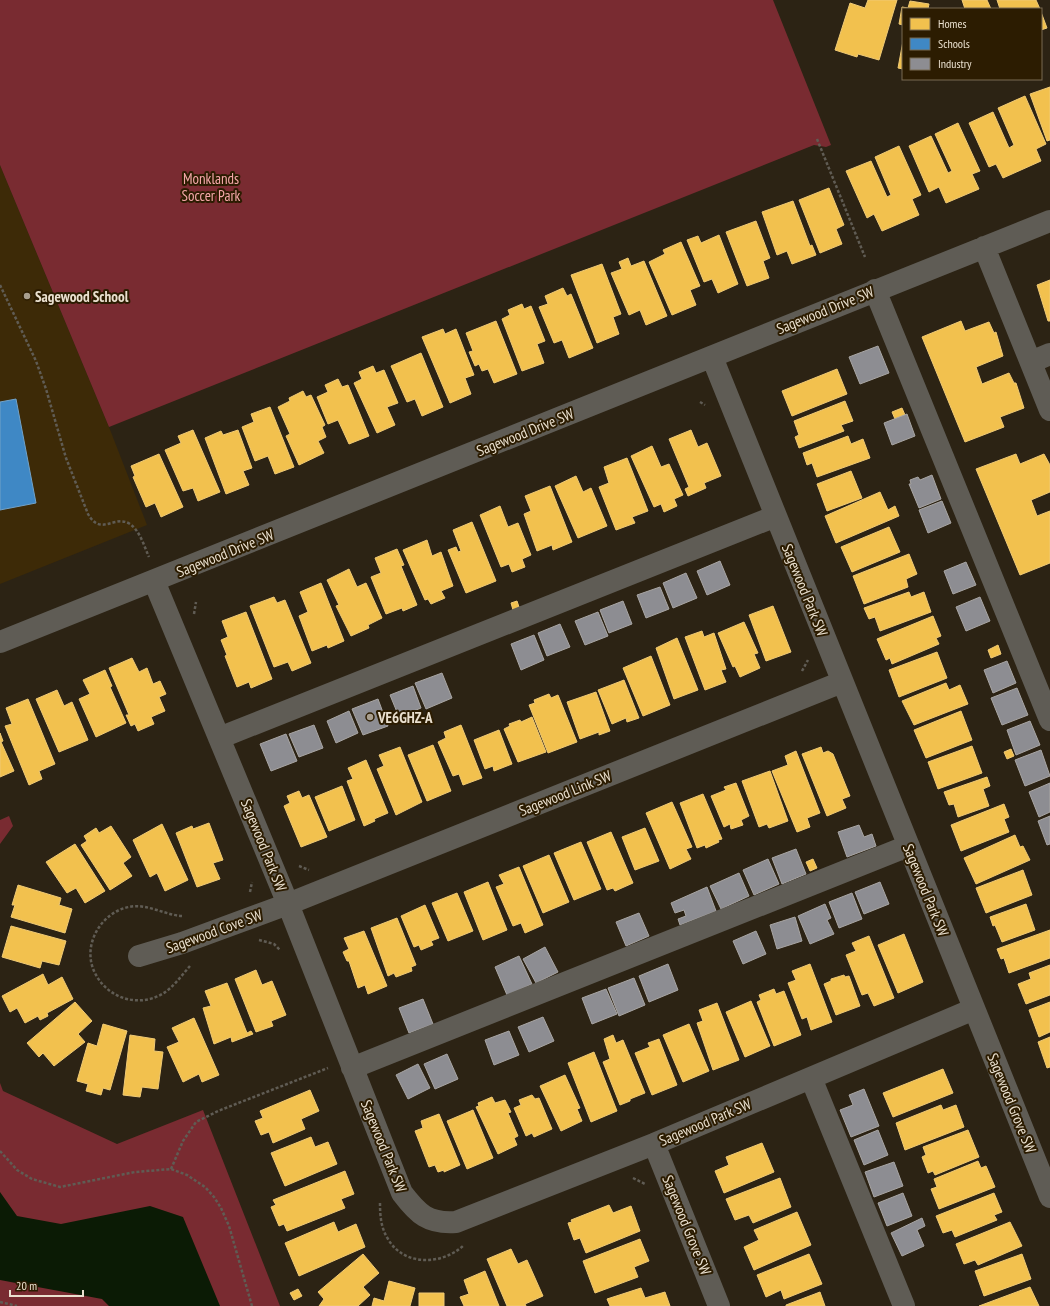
<svg xmlns="http://www.w3.org/2000/svg" width="1050" height="1306" viewBox="0 0 1050 1306" font-family="'PT Sans Narrow',sans-serif">
	<style>
		.built { fill: #3d2a07 }
		.green { fill: #792b31 }
		.water { fill: #0b1b05 }
		.homes { fill: #f2c14e; stroke: #f0ca75 }
		.schools { fill: #3f88c5; stroke: #72a2c8 }
		.industry { fill: #8d8d92; stroke: #a9a6a4 }
		.lines { fill: none; stroke-linecap: round; stroke-linejoin: round }
		.path { stroke: #605c54; stroke-width: 2.5; stroke-dasharray: 3 2; stroke-linecap: butt }
		.minor { stroke: #5f5c55; stroke-width: 22 }
		.poi-dot { fill: #a89e8e; stroke: #2c1c01; stroke-width: 1.5 }
		.labels { text-anchor: middle; dominant-baseline: central; stroke-width: 4; stroke-linejoin: round; paint-order: stroke }
		.park-label { font-size: 15px; fill: #f6a8aa; stroke: #2c1c01 }
		.poi-label { font-size: 15px; font-weight: bold; fill: #eae0cf; stroke: #2c1c01; text-anchor: start }
		.street-label { font-size: 15px; fill: #eae0cf; stroke: #2c1c01 }
	</style>
	<rect width="100%" height="100%" fill="#2c2314"/>
	<!-- built -->
	<path class="built" d="M0,165l109,262 38,98 -147,59z"/>
	<!-- green -->
	<path class="green" d="M0,0h773l58,145 -5,2 -12,-2 -705,282 -109,-262z
		M9,816l4,10 -13,18v-24z
		M0,1083l3,8 114,53 86,-34 77,196h-280z"/>
	<!-- water -->
	<path class="water" d="M0,1192l17,24 44,8 89,-18 33,11 37,89h-111l-7,-7 -102,-19z"/>
	<!-- homes -->
	<path class="homes" d="M868,0h29l-18,60 -21,-6 -1,3 -22,-7 15,-47 15,5z
		M962,0h25l4,9h-26z
		M997,0h39l4,9h-40z
		M910,1l19,3 -1,5h-25v16l-4,-1 3,-17 6,1z
		M1041,12l6,16 -6,2z
		M903,41v28l-5,-1z
		M1050,87v53l-3,1 -17,-47z
		M1025,96l21,48 -10,5 5,12 -38,17 -7,-14 -7,3 -20,-44 24,-11 16,36 5,-3 -16,-37z
		M958,123l22,48 -8,3 7,15 -33,14 -7,-16 -10,5 -20,-46 22,-10 17,37 4,-2 -17,-37z
		M899,146l22,49 -9,4 7,16 -37,16 -8,-17 -7,4 -21,-47 25,-10 16,36 4,-2 -16,-38z
		M829,188l15,37 -8,4 6,15 -22,9 -21,-53z
		M793,201l17,45 2,-1 4,10 -24,9 -5,-13 -10,4 -15,-43z
		M756,221l14,37 -7,3 6,17 -22,8 -21,-54z
		M719,235l19,49 -20,9 -6,-14 -8,3 -17,-42 11,-4 3,7z
		M681,242l19,44 -10,4 6,15 -24,10 -23,-53 16,-8 -2,-4z
		M628,258l3,8 13,-5 23,55 -21,9 -6,-15 -11,5 -18,-42 11,-4 -3,-7z
		M602,264l19,50 -8,3 6,17 -22,9 -26,-68z
		M1050,280v41h-2l-11,-36z
		M563,288l4,8 4,-2 22,54 -24,10 -7,-18 -8,3 -15,-36 9,-3 -3,-8z
		M522,304l2,5 7,-3 14,35 -8,3 7,19 -22,8 -20,-52 8,-4 -2,-5z
		M496,321l21,53 -23,9 -6,-14 -6,2 -3,-7 -4,2 -6,-14 4,-1 -7,-18z
		M961,321l4,10 24,-9 5,11 2,-1 7,24 -27,11 6,17 27,-11 5,10h2l8,25 -24,9 4,10 -39,15 -43,-105z
		M443,329l2,5 11,-5 18,46 -9,3 6,16 -21,9 -28,-66z
		M421,353l22,54 -21,9 -7,-17 -8,3 -16,-36z
		M373,366l3,7 8,-3 14,33 -11,4 8,18 -18,8 -23,-50 8,-4 -3,-7z
		M837,369l10,25 -55,22 -10,-25z
		M338,379l4,8 6,-2 21,51 -20,8 -11,-24 -10,4 -11,-27 11,-5 -3,-7z
		M303,391l3,6 5,-2 14,30 -3,2 4,10 -8,4 6,12 -25,12 -13,-29 4,-2 -12,-27 12,-6 -1,-3z
		M845,401l8,20 -12,4 3,6 -45,17 -4,-11 4,-2 -5,-14z
		M270,407l24,60 -19,7 -7,-18 -13,5 -13,-34 12,-5 -3,-8z
		M902,408l3,7 -10,4 -3,-7z
		M193,430l27,62 -22,9 -5,-13 -10,3 -18,-41 16,-7 -3,-7z
		M238,430l14,38 -9,3 6,14 -23,9 -21,-56 16,-7 2,4z
		M691,430l7,17 9,-4 14,33 -17,7 2,5 -18,8 -3,-7 4,-2 -20,-48z
		M848,436l3,8 12,-5 7,19 -53,19 -5,-14 -5,2 -4,-12z
		M652,446l9,21 8,-3 14,31 -9,4 3,7 -13,6 -3,-8 -7,3 -23,-51z
		M159,454l24,53 -22,10 -6,-14 -9,4 -13,-30 2,-1 -4,-10z
		M1016,454l4,10 24,-10 6,11v27l-19,8 6,16 13,-5v52l-30,12 -44,-106z
		M627,458l21,53 -16,6 3,6 -19,7 -17,-43 10,-4 -5,-16z
		M851,471l11,27 -35,13 -10,-27z
		M576,476l7,16 8,-4 16,38 -29,12 -23,-52z
		M550,486l22,56 -19,8 -1,-5 -15,6 -13,-37 7,-3 -6,-15z
		M880,492l8,18 7,-4 4,10 -63,27 -11,-27z
		M500,506l8,21 10,-4 13,32 -9,4 3,8 -13,5 -3,-8 -8,3 -21,-52z
		M472,522l24,59 -30,12 -18,-43 8,-3 2,5 3,-1 -8,-21z
		M889,527l11,25 -48,20 -11,-25z
		M427,540l5,16 9,-4 12,34 -12,5 4,7 -14,6 -3,-5 -3,1 -22,-50z
		M397,549l7,16 -3,1 16,39 -14,6 -1,-3 -16,6 -15,-37 10,-4 -6,-15z
		M909,554l8,20 -11,5 2,8 -44,17 -11,-28z
		M349,569l8,18 9,-4 16,35 -14,7 1,3 -18,8 -15,-30 3,-1 -12,-25z
		M321,583l23,58 -16,7 -1,-3 -15,6 -13,-35 9,-4 -8,-20z
		M909,592l2,5 13,-5 7,20 -51,19 -5,-14 -6,2 -5,-11z
		M274,597l3,6 8,-3 26,63 -19,8 -4,-9 -14,5 -24,-61z
		M517,601l2,6 -6,3 -2,-7z
		M773,606l18,46 -25,9 -17,-46z
		M246,612l26,67 -21,9 -2,-6 -12,5 -12,-31 2,-1 -6,-15 7,-3 -6,-16z
		M933,616l8,20 -5,2 3,6 -47,20 -2,-6 -4,2 -9,-21z
		M744,622l14,31 -4,1 6,14 -20,9 -5,-11 -2,1 -15,-34z
		M702,631l2,6 10,-4 12,36 -5,1 5,12 -21,8 -20,-53z
		M677,638l21,52 -24,9 -18,-51z
		M998,645l3,9 -10,4 -3,-8z
		M937,652l10,26 -48,19 -10,-27z
		M651,656l19,49 -27,11 -20,-48z
		M132,658l7,14 8,-4 6,16 7,-3 6,13 -7,3 6,14 -14,6 3,7 -16,7 -3,-7 -4,2 -5,-11h3l-20,-47z
		M105,670l7,16 -2,1 16,36 -30,14 -17,-38 11,-5 -7,-14z
		M624,680l15,38 -12,4 -1,-4 -14,6 -14,-34z
		M946,683l3,7 11,-5 8,19 -54,21 -12,-24z
		M57,690l7,16 8,-4 16,38 -29,12 -23,-53z
		M596,692l14,39 -11,4v-3l-19,7 -13,-37z
		M549,694l2,4 7,-3 19,47 -29,11 -19,-48 6,-2 -1,-3z
		M28,699l27,65 -16,7 3,8 -13,6 -24,-59 7,-2 -6,-16z
		M961,711l11,29 -46,18 -12,-28z
		M532,717l14,35 -28,10 -14,-33 6,-3 -1,-2 11,-4 1,2z
		M461,725l21,53 -19,7 -4,-11 -6,2 -15,-34 8,-4 -2,-6z
		M499,730l13,34 -18,7 -1,-5 -8,3 -11,-29z
		M0,733l3,8 -2,1 13,29 -14,6z
		M433,745l18,46 -24,10 -19,-46z
		M972,746l10,27 -44,16 -10,-27z
		M400,747l22,55 -26,13 -19,-46 7,-3 -5,-11z
		M821,747l2,6 5,-2 5,3 17,42 -8,3 4,9 -19,8 -25,-62z
		M1011,749l3,7 -7,3 -3,-7z
		M796,751l24,62 -13,5 3,9 -13,5 -25,-61 16,-6 -3,-9z
		M366,760l22,53 -14,6 1,2 -11,5 -17,-45 6,-2 -5,-11z
		M770,771l18,50 -19,7 -2,-4 -8,3 -17,-46z
		M987,777l3,9 -7,3 6,17 -31,11 -4,-13 -5,1 -5,-13z
		M736,783l13,33 -8,4 2,5 -12,4 -1,-5 -6,3 -13,-31 15,-6 -2,-3z
		M342,786l13,34 -26,11 -14,-34z
		M299,791l3,7 7,-3 18,42 -26,10 -17,-41 6,-3 -3,-7z
		M703,794l19,45 -4,1 1,2 -13,6 -1,-3 -8,3 -17,-45z
		M672,802l20,45 -6,2 5,10 -21,10 -24,-56z
		M1004,804l5,13 -5,2 5,13 -48,19 -10,-26z
		M209,823l14,37 -10,3 7,16 -23,8 -21,-54 16,-7 1,3z
		M162,824l26,56 -23,11 -8,-18 -7,4 -17,-37z
		M111,826l20,31 -8,6 9,13 -22,14 -29,-45 6,-4 -3,-5 12,-8 3,5z
		M645,828l14,33 -24,9 -13,-33z
		M611,832l22,51 -18,8 -2,-3 -6,2 -20,-48z
		M1015,835l5,12 3,-1 7,14 -54,24 -12,-26z
		M581,842l20,47 -27,11 -20,-47z
		M75,844l30,47 -20,12 -9,-15 -9,5 -21,-31z
		M549,855l20,47 -26,11 -20,-47z
		M813,859l4,9 -7,3 -4,-9z
		M519,867l24,58 -18,8 -4,-10 -8,3 -17,-39 8,-3 -5,-9z
		M1023,870l9,25 -46,18 -10,-25z
		M488,882l19,48 -24,10 -19,-48z
		M18,885l43,13 -2,7 13,4 -7,24 -54,-16 4,-12h-3z
		M457,893l16,38 -25,10 -16,-38z
		M1026,904l9,26 -33,12 -7,-17 -2,1 -3,-9z
		M425,905l14,33 -8,3 2,4 -12,5 -2,-5 -5,2 -13,-31z
		M397,918l19,47 -5,2 1,4 -16,6 -2,-4 -6,3 -17,-48z
		M11,926l55,15 -7,24 -17,-4 -2,7 -38,-11z
		M1050,930v28l-41,15 -5,-15 -3,1 -4,-10z
		M364,931l23,55 -19,8 -3,-9 -7,3 -9,-27h-2l-4,-9 6,-3 -5,-11z
		M904,934l19,48 -25,11 -20,-48z
		M869,936l25,62 -20,8 -6,-13 -6,2 -16,-40 10,-4 -4,-8z
		M810,964l22,58 -21,8 -4,-13 -5,2 -14,-36 8,-3 -4,-9z
		M1050,965v30l-24,9 -8,-20 13,-5 -2,-6z
		M256,970l6,15 10,-4 14,34 -15,6 2,5 -17,6 -21,-53z
		M43,974l5,11 14,-8 11,22 -26,14 1,3 -8,4 -2,-4 -13,7 -8,-15 -7,4 -8,-16z
		M844,975l1,2 4,-1 11,30 -24,9 -12,-31 7,-3v-2z
		M227,983l20,50 4,-2 2,3 -21,8 -1,-5 -17,7 -11,-36 8,-2 -6,-15z
		M774,989l2,5 8,-3 17,44 -27,11 -17,-44 4,-2 -2,-5z
		M751,1001l19,45 -25,11 -19,-45z
		M75,1002l17,19 -14,13 7,8 -31,24 -11,-13 -4,4 -12,-14z
		M1050,1002v30l-11,5 -10,-27z
		M717,1003l22,57 -26,10 -16,-47 6,-2 -4,-11z
		M194,1018l25,57 -17,7 -3,-8 -16,8 -16,-35 12,-5 -7,-14z
		M103,1024l24,7 -17,59 -7,-2 -2,7 -15,-4 2,-7 -11,-3 11,-38 9,3z
		M689,1024l20,47 -26,11 -20,-47z
		M130,1035l25,4 -1,12 9,1 -5,37 -16,-2 -2,10 -17,-2z
		M613,1035l3,8 7,-3 22,53 -15,6v2l-10,4 -17,-43 7,-3 -6,-20z
		M1050,1037v30l-3,1 -9,-26z
		M659,1039l18,46 -25,10 -17,-42 15,-6 -2,-4z
		M594,1052l23,59 -26,11 -23,-59z
		M943,1069l10,24 -60,24 -10,-24z
		M565,1075l15,33 -3,1 5,12 -21,10 -21,-45z
		M310,1090l9,21 -18,8 4,10 -32,14 -4,-11 -8,3 -6,-14 8,-3 -3,-7z
		M532,1095l3,4 4,-1 13,31 -18,8 -2,-4 -6,3 -12,-28 7,-3 -2,-5z
		M492,1097l3,6 10,-3 6,12 -3,1 10,23 -4,2 3,7 -19,9 -22,-47 3,-1 -1,-3z
		M941,1105l2,5 13,-5 8,22 -59,23 -9,-27z
		M473,1110l20,48 -26,11 -20,-48z
		M439,1114l21,51 -16,7v-2l-6,2 -3,-7 -6,2 -14,-36 8,-3 -2,-7z
		M968,1130l11,27 -44,18 -2,-4 -5,2 -6,-16 4,-2 -3,-8z
		M311,1137l4,10 13,-5 9,22 -52,22 -14,-33z
		M762,1143l12,29 -50,21 -9,-22 14,-6 -3,-8z
		M978,1161l3,7 5,-2 9,21 -56,22 -8,-20 6,-2 -3,-8z
		M345,1171l9,23 -13,5 4,9 -58,23 -3,-7 -5,2 -8,-19 5,-2 -3,-5z
		M780,1178l11,29 -38,16 -4,-8 -14,5 -9,-21z
		M994,1193l8,19 -8,3 3,5 -42,17 -3,-7 -9,3 -7,-17z
		M609,1205l4,8 18,-7 9,25 -54,22 -6,-15 -6,2 -6,-17 4,-1 -1,-2z
		M797,1212l14,33 -57,25 -10,-23 15,-7 -5,-10z
		M334,1222l4,10 18,-8 9,23 -66,29 -14,-33z
		M1010,1222l12,24 -44,19 -3,-5 -11,4 -8,-20z
		M640,1239l9,22 -15,6 4,10 -43,16 -12,-32z
		M511,1249l7,15 9,-4 16,36 -18,8 1,2h-19l-20,-47z
		M363,1254l16,19 -16,14 7,8 -12,11h-39l5,-7 -6,-7z
		M809,1254l13,30 -38,15 -3,-9 -15,7 -9,-22z
		M1022,1254l9,25 -47,17 -9,-25z
		M485,1271l14,35h-35l-4,-9 9,-3 -5,-14z
		M389,1281l26,7 -5,18h-38l2,-8 10,3z
		M1030,1287l9,19h-60z
		M641,1288l4,10 20,-6 5,14h-60l-3,-7z
		M298,1289l4,7 -8,4 -4,-7z
		M820,1292l5,14h-39v-1z
		M419,1293h25v13h-25z"/>
	<!-- schools -->
	<path class="schools" d="M16,399l20,104 -36,7v-108z"/>
	<!-- industry -->
	<path class="industry" d="M878,346l11,27 -29,11 -11,-27z
		M907,414l8,22 -23,9 -8,-22z
		M932,475l9,24 -22,9 -10,-24h2l-1,-4 8,-3 2,3z
		M942,501l9,22 -23,10 -9,-23z
		M720,561l10,24 -23,10 -10,-24z
		M966,562l10,23 -23,9 -9,-23z
		M686,573l11,25 -24,10 -10,-25z
		M660,587l9,22 -23,9 -9,-23z
		M980,597l10,24 -24,10 -10,-24z
		M623,601l9,23 -23,9 -9,-23z
		M598,612l10,24 -23,9 -10,-24z
		M560,624l10,23 -23,9 -9,-23z
		M534,635l10,25 -23,10 -10,-26z
		M1007,661l9,22 -23,10 -9,-23z
		M442,673l10,25 -26,11 -11,-26z
		M413,686l8,22 -22,9 -9,-22z
		M1017,688l11,27 -26,10 -11,-27z
		M378,699l10,27 -25,9 -11,-26z
		M349,711l9,22 -22,10 -9,-22z
		M1030,721l10,24 -24,10 -9,-25z
		M314,725l9,23 -24,9 -10,-23z
		M286,734l11,27 -26,10 -11,-27z
		M1041,750l9,26 -25,10 -10,-26z
		M1050,783v29l-11,5 -10,-25z
		M1050,816v28l-3,1 -9,-24z
		M859,825l5,12 8,-3 4,12 -29,11 -9,-25z
		M796,849l10,25 -24,10 -10,-26z
		M768,859l11,25 -25,11 -11,-25z
		M739,873l10,23 -28,13 -11,-23z
		M880,882l9,22 -25,10 -9,-22z
		M707,887l9,24 -36,14 -2,-6 8,-3 -2,-6 -9,3 -4,-10z
		M852,893l10,26 -23,9 -10,-26z
		M825,904l6,14 -4,2 7,14 -24,10 -12,-28z
		M639,913l10,23 -23,10 -10,-24z
		M795,917l7,24 -25,8 -7,-24z
		M756,931l10,23 -23,10 -10,-23z
		M545,947l13,25 -22,11 -13,-24z
		M519,956l13,28 -25,11 -12,-28z
		M668,964l10,26 -29,12 -10,-26z
		M634,978l11,27 -26,11 -11,-28z
		M606,989l11,25 -25,10 -10,-26z
		M423,999l10,25 -24,9 -10,-25z
		M543,1017l11,24 -25,11 -11,-25z
		M509,1031l10,24 -25,10 -9,-25z
		M447,1054l11,25 -23,10 -11,-25z
		M418,1064l12,24 -22,11 -12,-24z
		M864,1089l15,37 -28,11 -11,-27 13,-5 -4,-10z
		M878,1130l10,25 -24,10 -10,-25z
		M894,1162l9,24 -29,11 -9,-25z
		M903,1193l9,23 -25,10 -9,-23z
		M922,1218l3,8 -8,4 7,16 -22,10 -11,-23z"/>
	<g class="lines">
		<!-- path -->
		<path class="path" d="M817,139l48,118
			M0,285l36,76 10,28 20,69 22,56c13,23 26,0 42,10 10,7 14,22 19,33
			M700,402l5,3
			M194,614l2,-12
			M802,671l6,-11
			M299,866l10,4
			M250,892l2,-10
			M182,916c-17,-1 -36,-13 -53,-9 -28,5 -48,39 -34,66 12,25 43,35 67,21 11,-6 19,-18 28,-28
			M259,940l15,4 6,6
			M0,1151l17,19 15,9 28,8 75,-15 36,-3 16,6 18,12 9,10 7,11 8,18 23,80
			M171,1169l12,-28 13,-19 22,-11 110,-43
			M633,1178l12,6
			M380,1203c0,13 1,25 8,36 16,28 55,26 76,6
			M0,1302l17,4"/>
		<!-- minor -->
		<path class="minor" d="M984,247l66,163
			M875,290l175,430
			M712,357l338,840
			M1031,362l19,-8
			M154,581l134,323 114,289c16,21 26,31 54,29l198,-78 320,-135
			M0,642l1050,-421
			M219,738l557,-222
			M139,956l43,-13 106,-39 554,-222
			M352,1068l556,-222
			M811,1078l93,228
			M654,1144l65,162"/>
	</g>
	<!-- markers -->
	<g class="poi-dot">
		<circle cx="27" cy="296" r="4"/>
		<circle cx="370" cy="717" r="4"/>
	</g>
	<g class="labels">
		<!-- park labels -->
		<g class="park-label">
			<text x="211" y="178">Monklands<tspan x="211" dy="17">Soccer Park</tspan></text>
		</g>
		<!-- poi labels -->
		<g class="poi-label">
			<text x="35" y="296">Sagewood School</text>
			<text x="378" y="717">VE6GHZ-A</text>
		</g>
		<!-- street labels -->
		<g class="street-label">
			<text transform="translate(825 310) rotate(-22)">Sagewood Drive SW</text>
			<text transform="translate(525 432) rotate(-22)">Sagewood Drive SW</text>
			<text transform="translate(225 553) rotate(-22)">Sagewood Drive SW</text>
			<text transform="translate(805 590) rotate(68)">Sagewood Park SW</text>
			<text transform="translate(565 793) rotate(-22)">Sagewood Link SW</text>
			<text transform="translate(264 845) rotate(68)">Sagewood Park SW</text>
			<text transform="translate(926 890) rotate(68)">Sagewood Park SW</text>
			<text transform="translate(214 931) rotate(-20)">Sagewood Cove SW</text>
			<text transform="translate(1012 1103) rotate(68)">Sagewood Grove SW</text>
			<text transform="translate(705 1122) rotate(-23)">Sagewood Park SW</text>
			<text transform="translate(384 1146) rotate(68)">Sagewood Park SW</text>
			<text transform="translate(687 1225) rotate(68)">Sagewood Grove SW</text>
		</g>
	</g>
	<!-- legend -->
	<rect x="902" y="8" width="140" height="72" fill="#2c1c01" stroke="#786a53"/>
	<rect x="910" y="18" width="20" height="12" fill="#f2c14e" stroke="#786a53"/>
	<text x="938" y="28" font-size="12" fill="#eae0cf">Homes</text>
	<rect x="910" y="38" width="20" height="12" fill="#3f88c5" stroke="#786a53"/>
	<text x="938" y="48" font-size="12" fill="#eae0cf">Schools</text>
	<rect x="910" y="58" width="20" height="12" fill="#8d8d92" stroke="#786a53"/>
	<text x="938" y="68" font-size="12" fill="#eae0cf">Industry</text>
	<!-- scale -->
	<path d="M10 1290v6h73v-6" fill="none" stroke="#eae0cf" stroke-width="2"/>
	<text x="16" y="1290" font-size="12" fill="#eae0cf" stroke="#2c1c01" stroke-width="3" paint-order="stroke">20 m</text>
</svg>
